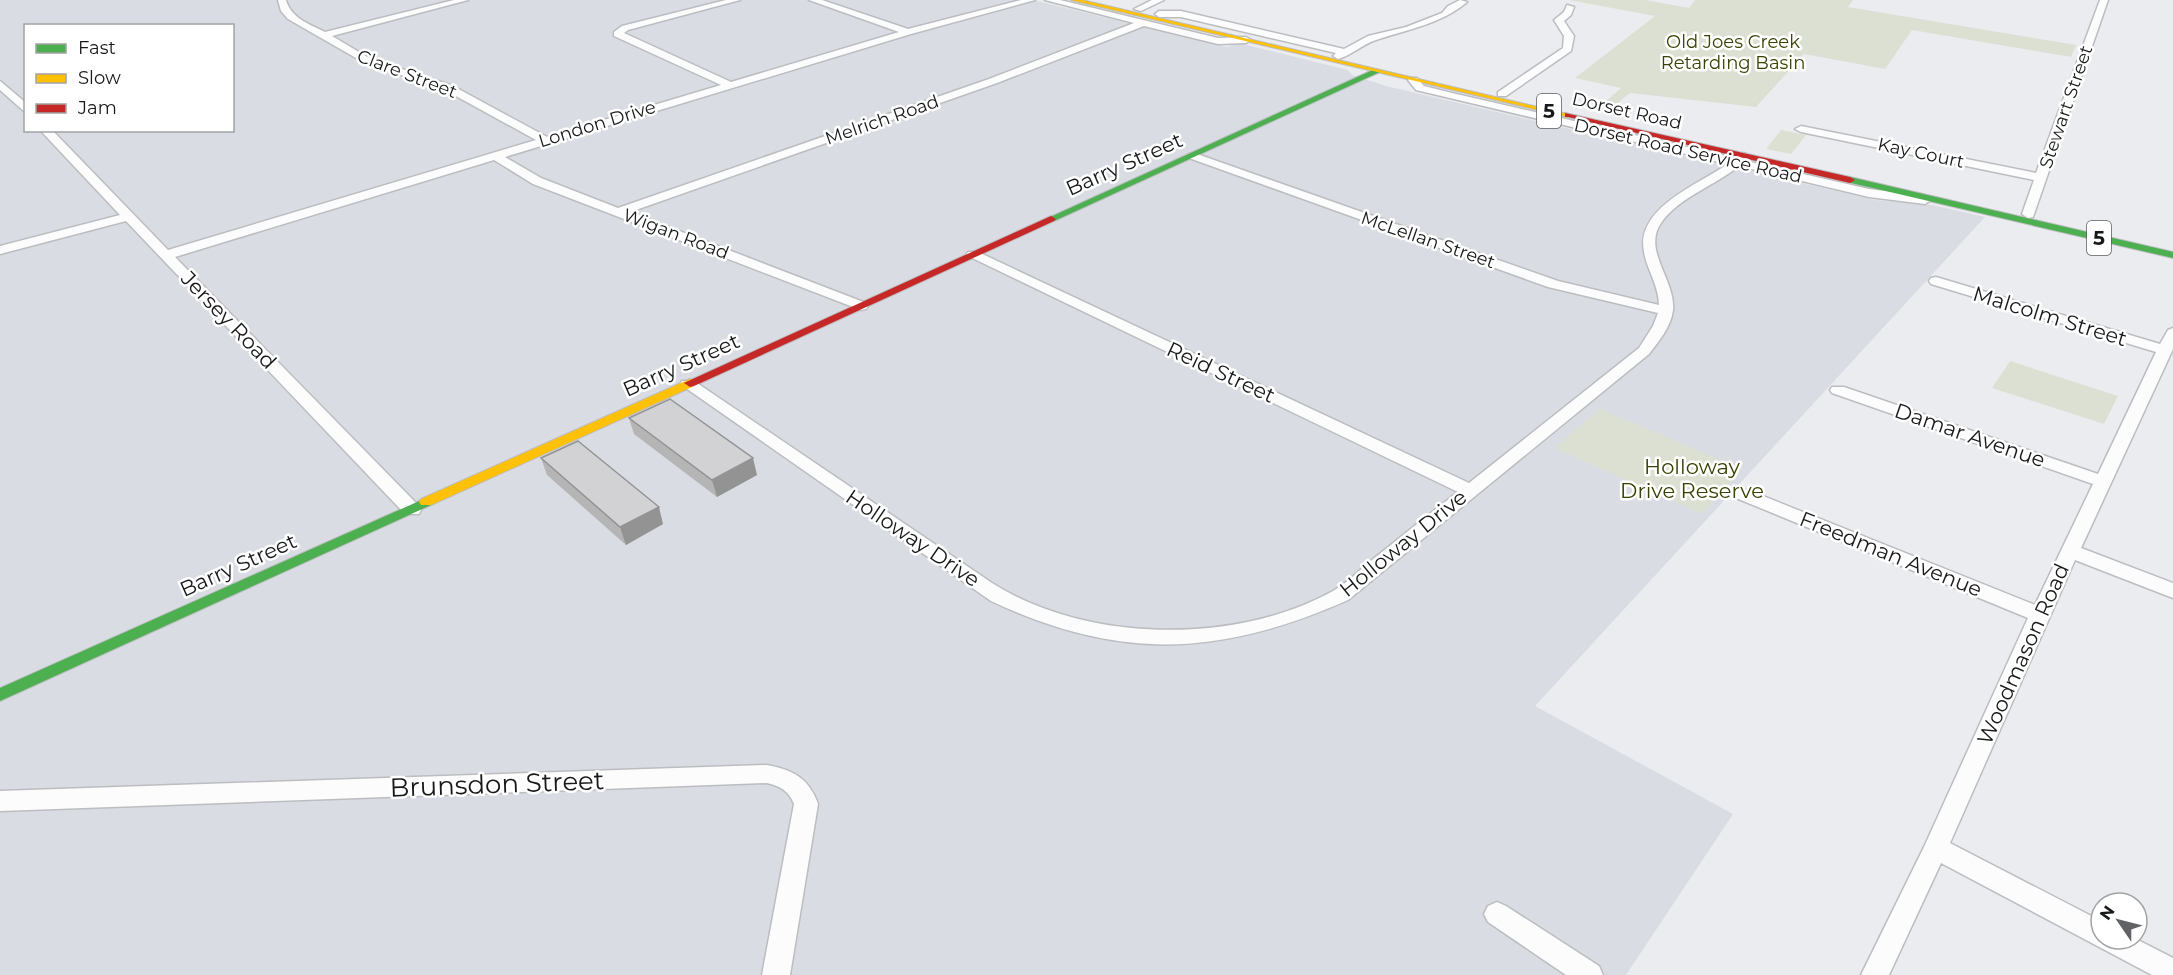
<svg xmlns="http://www.w3.org/2000/svg" width="2173" height="975" viewBox="0 0 2173 975" font-family="Montserrat,sans-serif">
	<style>
		.built { fill: #dadce4; fill-rule: evenodd }
		.green { fill: #dce0d3 }
		.lines { fill: none; stroke-linecap: round; stroke-linejoin: round }
		.street-casing { stroke: #bcbdc0; stroke-width: 3 }
		.fast-casing { stroke: #bcbdc0; stroke-width: 2 }
		.slow-casing { stroke: #bcbdc0; stroke-width: 2 }
		.jam-casing { stroke: #bcbdc0; stroke-width: 2 }
		.street { fill: #fcfcfd; fill-rule: evenodd }
		.fast { fill: #4caf50; fill-rule: evenodd }
		.slow { fill: #ffc107; fill-rule: evenodd }
		.jam { fill: #c62828; fill-rule: evenodd }
		.wall { fill: #b5b5b6 }
		.shaded-wall { fill: #939394 }
		.building { fill: #d2d2d4; stroke: #939394; stroke-width: 1.5 }
		.labels { text-anchor: middle; dominant-baseline: central; stroke-width: 5; stroke-linejoin: round; paint-order: stroke }
		.far-park-label { font-size: 18px; fill: #384202; stroke: #fff }
		.far-street-label { font-size: 18px; fill: #17181a; stroke: #fff }
		.shield { fill: #fff; stroke: #5d5d5f; stroke-width: 1.5 }
		.shield-label { font-size: 20px; font-weight: bold; fill: #17181a }
		.street-label { font-size: 21px; fill: #17181a; stroke: #fff }
		.park-label { font-size: 21px; fill: #384202; stroke: #fff }
		.near-street-label { font-size: 26px; fill: #17181a; stroke: #fff }
	</style>
	<rect width="100%" height="100%" fill="#eaecef"/>
	<!-- built -->
	<path class="built" d="M0,0h1033l194,47 11,-4 110,27 4,5 34,11 489,114 57,5 53,12 -450,489 198,108 -107,161h-1626zM26,26h206v104h-206z"/>
	<!-- green -->
	<path class="green" d="M1569,0h76l44,8 6,-8h158l-5,7 228,38 -5,12 -159,-27 -27,39 -81,-15 -48,53 -126,-14 -23,19 -11,-2 25,-22 -46,-10 80,-62z
		M1781,130l25,5 -15,19 -25,-5z
		M2010,361l108,35 -14,28 -112,-36z
		M1600,409l142,60 -40,45 -148,-66z"/>
	<g class="lines">
		<defs>
			<path id="street" d="M278,0h8c5,18 23,24 39,32l129,-32h14l-136,36 37,22 84,28 94,51 174,-52 -107,-49v-4l8,-6 104,-26h14l-112,30 -4,3 107,49 168,-50 -90,-32h13l86,29 113,-29h14l-124,34 -406,123 36,21 77,30 371,-129 145,-56 -89,-23h15l158,38 28,-1 5,3 -5,3 -28,1 -74,-18 -147,57 -367,129 236,91 2,3 -2,3 -5,1 -328,-126 -39,-24 -319,97 244,249 2,4 -2,4h-14l-279,-293 -126,33v-8l120,-31 -80,-85h12l116,120 368,-110 -91,-50 -82,-28 -75,-43 -7,-8z
				M1152,0h12l-23,11 -7,-2z
				M1460,0l7,2c-26,22 -58,27 -91,38 -13,4 -24,15 -38,19l-5,-3 3,-3 -155,-36h-22l-4,-3 4,-3h22l163,38 24,-13 38,-9 36,-14 6,-7z
				M2100,0h8l-75,217 -5,1 -6,-4 12,-34 -233,-48 -6,-3 6,-3 235,47z
				M1567,5l7,2 -3,8 -7,6 10,15 -3,15 -65,45h-8v-4l65,-44 1,-12 -10,-16 10,-8z
				M1409,78h8l7,8 28,7 283,65 9,-5 6,3 -4,5 123,28 56,7 6,4 -6,4 -56,-7 -130,-31c-23,19 -60,31 -78,57 -19,27 15,58 12,87 -2,17 -14,31 -24,44l-301,246c-129,57 -229,61 -357,1l-311,-217 2,-3h12l298,202c94,60 244,62 341,8 14,-8 27,-21 39,-31 29,-23 57,-46 86,-68l-492,-237 2,-3h10l491,231 170,-135 14,-22 5,-13 -110,-26 -359,-129v-4h8l361,127 101,24c0,-19 -12,-35 -15,-53 -9,-44 55,-68 84,-88l-312,-74 -8,-10z
				M0,81l26,22v10l-26,-23z
				M1936,277l224,67 8,-14 5,-2v21l-92,199 92,35v15l-98,-38 -125,283 151,78v18h35l37,19v17h-21l-211,-112 -52,112h-28l63,-128 104,-229 -292,-120 -3,-4 3,-4h12l287,115 58,-121 -261,-91 -2,-3 2,-3h12l254,87 58,-122 -225,-68 -2,-3 2,-3z
				M767,765c26,5 42,13 51,39l-28,171h-28l32,-171c-5,-13 -14,-18 -27,-21l-767,28v-20z
				M1497,902l9,4 93,60 4,9h-37l-78,-53 -4,-8 4,-8z"/>
			<path id="fast" d="M1375,69l7,2 -328,150 -8,-2z
				M1850,177l323,75v6l-326,-76v-4z
				M426,498l7,4 -2,3 -431,196v-13z"/>
			<path id="slow" d="M1071,0h11l490,115 -4,2z
				M690,379l4,1 2,3 -2,3 -263,119h-10l-2,-3 2,-3z"/>
			<path id="jam" d="M1565,113l285,64 5,3 -5,3 -282,-66h-3z
				M1051,216l5,3 -2,2 -360,165 -4,1 -6,-4z"/>
		</defs>
		<!-- street casing -->
		<use href="#street" class="street-casing"/>
		<!-- fast casing -->
		<use href="#fast" class="fast-casing"/>
		<!-- slow casing -->
		<use href="#slow" class="slow-casing"/>
		<!-- jam casing -->
		<use href="#jam" class="jam-casing"/>
		<!-- street -->
		<use href="#street" class="street"/>
		<!-- fast -->
		<use href="#fast" class="fast"/>
		<!-- slow -->
		<use href="#slow" class="slow"/>
		<!-- jam -->
		<use href="#jam" class="jam"/>
	</g>
	<!-- wall -->
	<path class="wall" d="M629,418l128,57 -40,22 -83,-63z
		M541,458l122,66 -37,21 -79,-70z"/>
	<!-- shaded-wall -->
	<path class="shaded-wall" d="M753,458l4,17 -40,22 -5,-17z
		M659,507l4,17 -37,21 -6,-18z"/>
	<!-- building -->
	<path class="building" d="M670,399l83,59 -41,22 -83,-62z
		M578,441l81,66 -39,20 -79,-69z"/>
	<g class="labels">
		<!-- far-park labels -->
		<g class="far-park-label">
			<text x="1733" y="42">Old Joes Creek<tspan x="1733" dy="21">Retarding Basin</tspan></text>
		</g>
		<!-- far-street labels -->
		<g class="far-street-label">
			<text transform="translate(407 74) rotate(21)">Clare Street</text>
			<text transform="translate(2066 107) rotate(-71)">Stewart Street</text>
			<text transform="translate(1627 111) rotate(13)">Dorset Road</text>
			<text transform="translate(882 120) rotate(-19)">Melrich Road</text>
			<text transform="translate(597 124) rotate(-17)">London Drive</text>
			<text transform="translate(1688 151) rotate(13)">Dorset Road Service Road</text>
			<text transform="translate(1921 153) rotate(12)">Kay Court</text>
			<text transform="translate(676 234) rotate(21)">Wigan Road</text>
			<text transform="translate(1428 240) rotate(19)">McLellan Street</text>
		</g>
		<!-- shield labels -->
		<g class="shield">
			<rect x="1537" y="94" width="24" height="34" rx="4.5"/>
			<rect x="2087" y="221" width="24" height="34" rx="4.5"/>
		</g>
		<g class="shield-label">
			<text x="1549" y="111">5</text>
			<text x="2099" y="238">5</text>
		</g>
		<!-- street labels -->
		<g class="street-label">
			<text transform="translate(1124 164) rotate(-24)">Barry Street</text>
			<text transform="translate(2050 316) rotate(17)">Malcolm Street</text>
			<text transform="translate(229 320) rotate(46)">Jersey Road</text>
			<text transform="translate(681 365) rotate(-24)">Barry Street</text>
			<text transform="translate(1221 372) rotate(25)">Reid Street</text>
			<text transform="translate(1970 435) rotate(19)">Damar Avenue</text>
			<text transform="translate(913 538) rotate(34)">Holloway Drive</text>
			<text transform="translate(1403 543) rotate(-39)">Holloway Drive</text>
			<text transform="translate(1891 554) rotate(22)">Freedman Avenue</text>
			<text transform="translate(238 565) rotate(-24)">Barry Street</text>
			<text transform="translate(2023 654) rotate(-66)">Woodmason Road</text>
		</g>
		<!-- park labels -->
		<g class="park-label">
			<text x="1692" y="466">Holloway<tspan x="1692" dy="24">Drive Reserve</tspan></text>
		</g>
		<!-- near-street labels -->
		<g class="near-street-label">
			<text transform="translate(497 784) rotate(-2)">Brunsdon Street</text>
		</g>
	</g>
	<!-- legend -->
	<rect x="24" y="24" width="210" height="108" fill="#ffffff" stroke="#a2a3a3" stroke-width="1.5"/>
	<rect x="36" y="44" width="30" height="9" fill="#4caf50" stroke="#a2a3a3" stroke-width="1.5"/>
	<text x="78" y="54" font-size="18" fill="#17181a">Fast</text>
	<rect x="36" y="74" width="30" height="9" fill="#ffc107" stroke="#a2a3a3" stroke-width="1.5"/>
	<text x="78" y="84" font-size="18" fill="#17181a">Slow</text>
	<rect x="36" y="104" width="30" height="9" fill="#c62828" stroke="#a2a3a3" stroke-width="1.5"/>
	<text x="78" y="114" font-size="18" fill="#17181a">Jam</text>
	<!-- north arrow -->
	<g transform="translate(2119 921) rotate(305)"><circle r="28" fill="#ffffff" stroke="#a2a3a3" stroke-width="1.5"/>
	<path d="M0-4.5L10 22L0 15L-10 22Z" fill="#616265"/>
	<text y="-9" font-size="16" font-weight="bold" text-anchor="middle" fill="#17181a">N</text>
	</g>
</svg>
